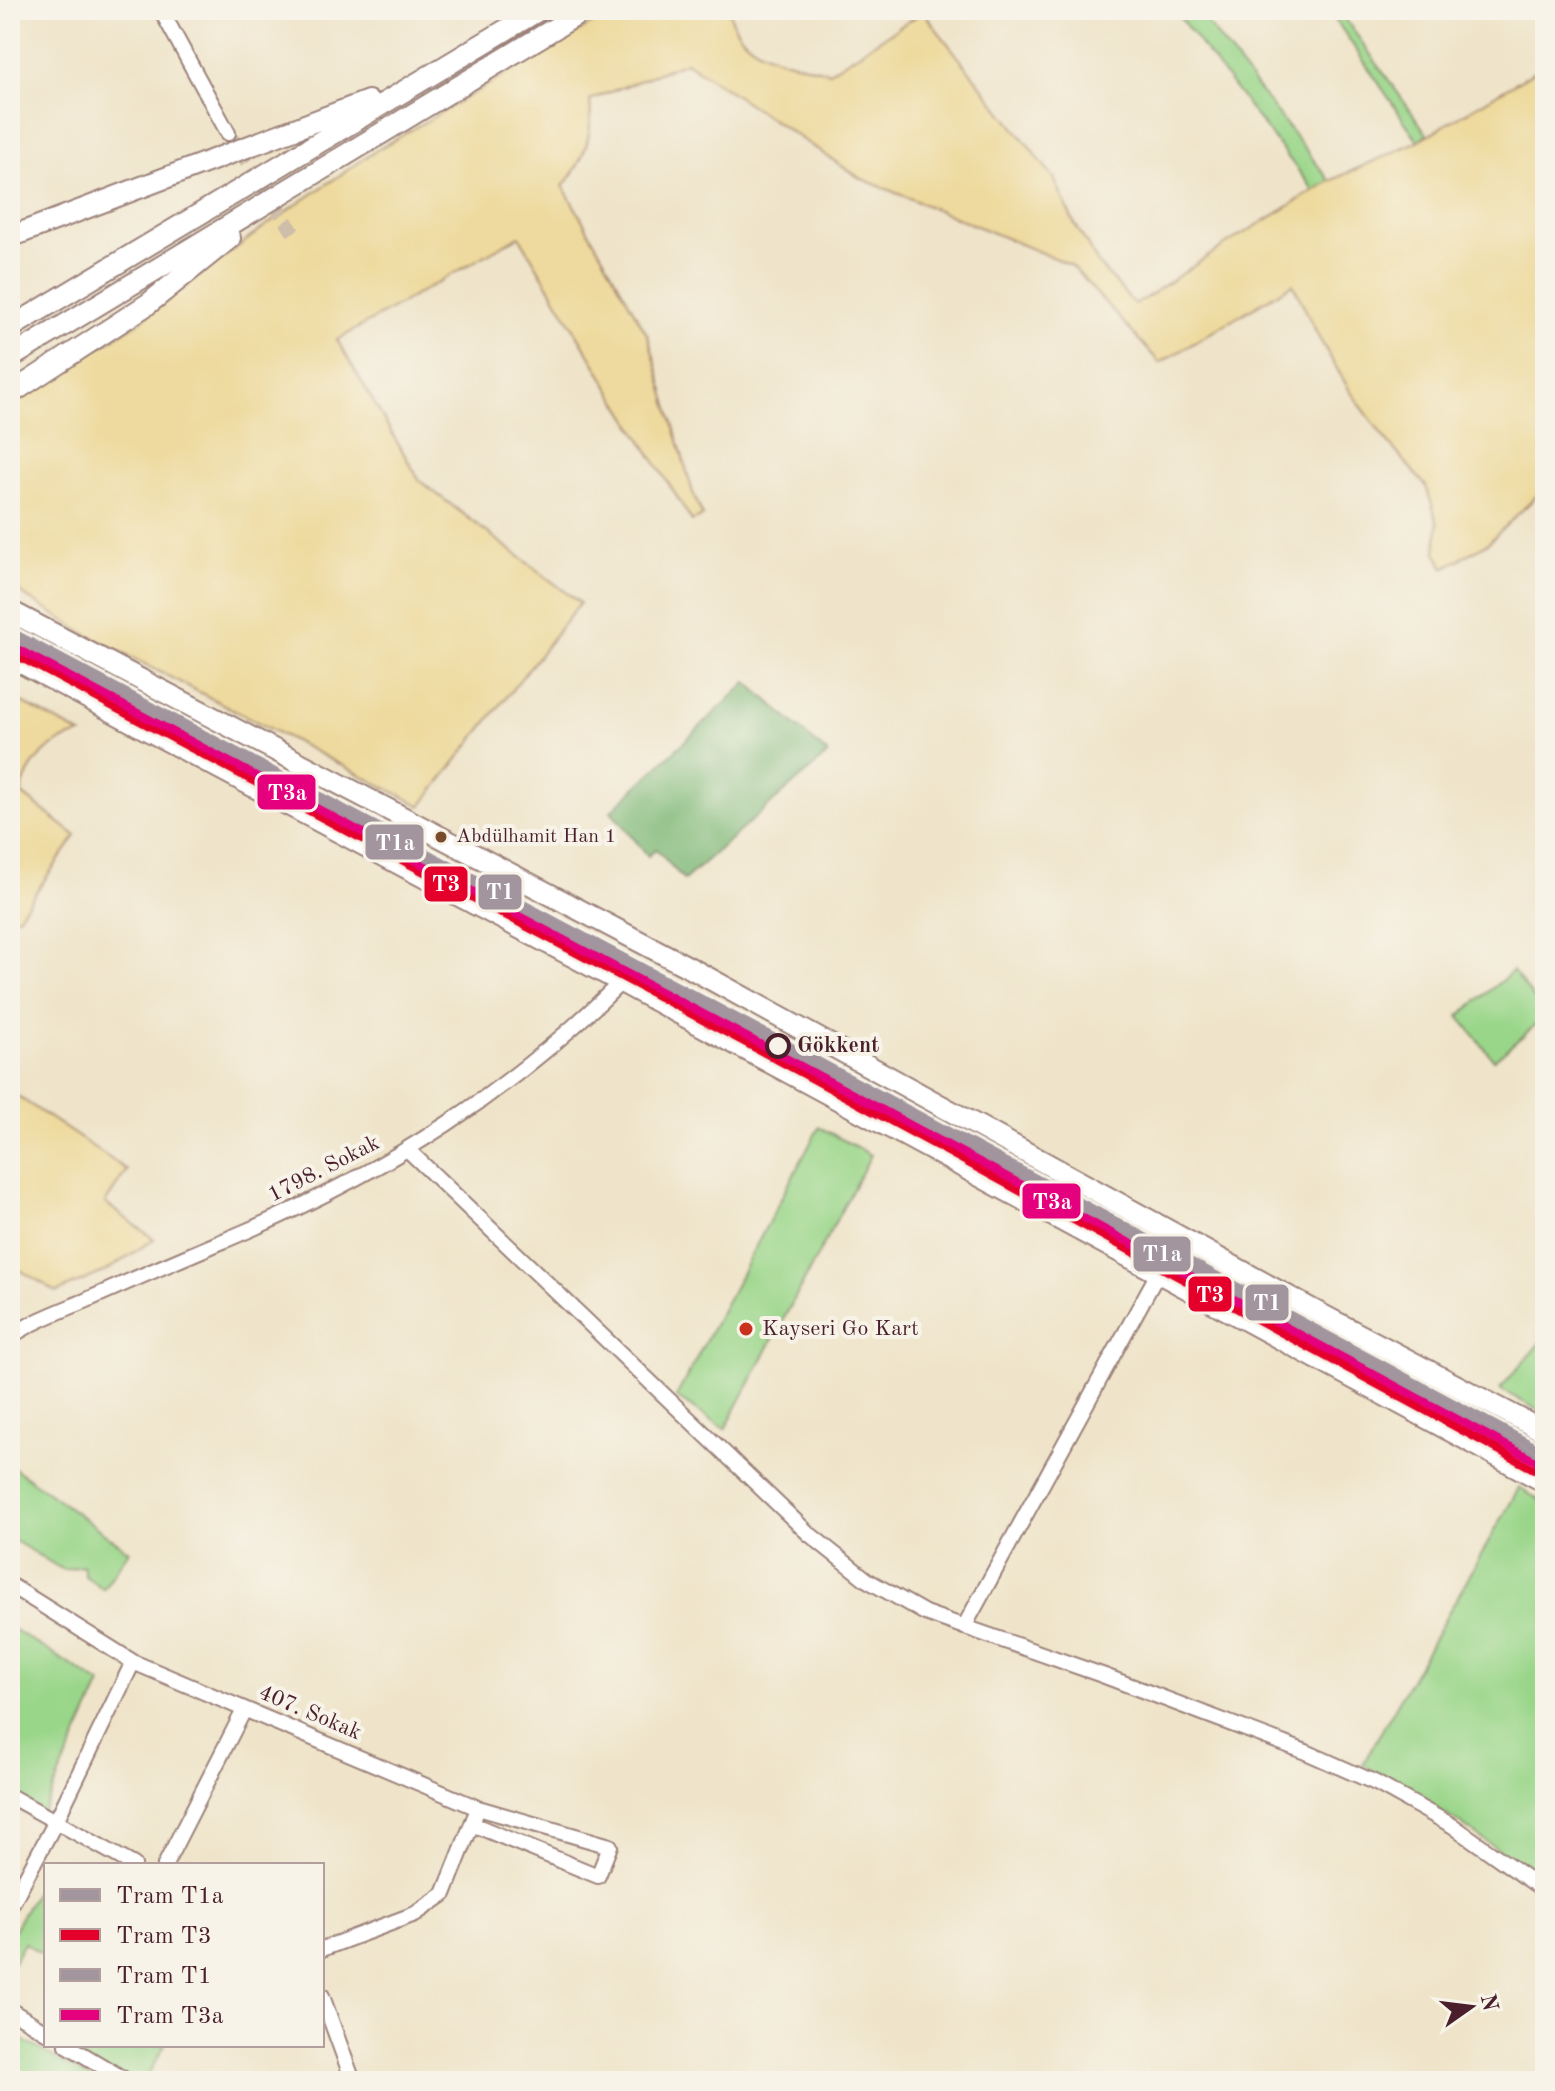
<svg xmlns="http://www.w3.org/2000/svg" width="1555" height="2091" viewBox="0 0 1555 2091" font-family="'Old Standard TT',serif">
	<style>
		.green { fill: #9ad689; stroke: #727a5a; stroke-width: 2 }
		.forest { fill: #7bb775; stroke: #626b50; stroke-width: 2 }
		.sand { fill: #eeda9e; stroke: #9c7c64; stroke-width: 2 }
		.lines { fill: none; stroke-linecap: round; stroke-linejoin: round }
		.minor-tunnel { stroke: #cebda9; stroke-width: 14; stroke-dasharray: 14 7; stroke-linecap: butt }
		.minor-casing { stroke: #9c827a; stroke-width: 18 }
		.highway-casing { stroke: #9c827a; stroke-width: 24 }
		.minor { stroke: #fff; stroke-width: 14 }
		.highway { stroke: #fff; stroke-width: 20 }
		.tram-1-casing { stroke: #f7f3e8; stroke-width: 14 }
		.tram-2-casing { stroke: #f7f3e8; stroke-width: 14 }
		.tram-3-casing { stroke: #f7f3e8; stroke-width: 14 }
		.tram-4-casing { stroke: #f7f3e8; stroke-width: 14 }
		.tram-1 { stroke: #a2959d; stroke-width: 8 }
		.tram-2 { stroke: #e4002b; stroke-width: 8 }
		.tram-3 { stroke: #a2959d; stroke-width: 8 }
		.tram-4 { stroke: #e5007d; stroke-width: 8 }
		.bus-dot { fill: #7a4b2a; stroke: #f7f3e8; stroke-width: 3 }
		.stop-dot { fill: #f7f3e8; stroke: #4a1f2b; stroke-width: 4 }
		.poi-dot { fill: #c8321e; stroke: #f7f3e8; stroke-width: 3 }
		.labels { text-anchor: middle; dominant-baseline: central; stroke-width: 8; stroke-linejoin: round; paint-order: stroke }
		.bus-label { font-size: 20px; fill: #4a1f2b; stroke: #f7f3e8; text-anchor: start }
		.stop-label { font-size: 22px; font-weight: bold; fill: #4a1f2b; stroke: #f7f3e8; text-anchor: start }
		.street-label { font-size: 22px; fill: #4a1f2b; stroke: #f7f3e8 }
		.poi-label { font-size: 22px; fill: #4a1f2b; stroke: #f7f3e8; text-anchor: start }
		.line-badge { stroke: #f7f3e8; stroke-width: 3 }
		.badge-label { font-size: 22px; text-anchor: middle; font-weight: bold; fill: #fff }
	</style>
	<rect width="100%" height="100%" fill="#f7f3e8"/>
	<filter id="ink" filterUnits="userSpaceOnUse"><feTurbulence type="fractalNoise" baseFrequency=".0125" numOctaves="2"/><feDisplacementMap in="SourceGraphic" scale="16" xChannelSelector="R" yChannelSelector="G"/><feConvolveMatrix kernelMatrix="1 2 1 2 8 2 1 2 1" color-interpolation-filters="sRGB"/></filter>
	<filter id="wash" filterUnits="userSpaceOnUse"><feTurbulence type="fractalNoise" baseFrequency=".006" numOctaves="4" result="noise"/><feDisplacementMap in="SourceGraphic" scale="32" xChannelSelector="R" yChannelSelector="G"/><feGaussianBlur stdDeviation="1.8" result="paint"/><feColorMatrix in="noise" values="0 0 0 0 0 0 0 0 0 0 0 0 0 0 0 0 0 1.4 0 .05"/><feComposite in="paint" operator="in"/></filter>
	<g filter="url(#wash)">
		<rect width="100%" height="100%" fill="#efe4c9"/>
		<!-- green -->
		<path class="green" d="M1174,10h23l133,171 -15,11z
			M1329,10h10l88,124 -9,7z
			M1513,971l32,42v4l-51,43 -35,-44z
			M819,1127l52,28 -146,274 -49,-32z
			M1545,1337v77l-45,-25z
			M10,1465l119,86 -26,38 -18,-13 -2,-10 -20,4 -53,-32z
			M1519,1488l26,15v379l-84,-58 -98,-60z
			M10,1627l91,57 -62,136 -29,-16z
			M46,1872v84l-22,-13 -14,25v-31z
			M10,2033l86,48h-86z
			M52,2045h113l-20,36h-29z"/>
		<!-- forest -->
		<path class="forest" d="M747,682l81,72 -144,126 -28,-31 -8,7 -37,-45z"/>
		<!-- sand -->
		<path class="sand" d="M616,10l114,2c8,45 62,49 99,60l94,-60 131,166 18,41 27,46 36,40 93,-62 102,-62 88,-40 127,-76v423l-57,55 -44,25 -8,-16 2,-28 -12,-38 -40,-46 -36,-49 -31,-53 -26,-54 -133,79 -89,-98 -211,-87 -174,-116 -96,38c3,34 -5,61 -27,86l85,150 45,157 10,23 -11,5 -77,-123 -96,-162 -182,104 83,141 160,122 -159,203 -341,-175 -70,-45v-179l130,-86 128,-97 109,-74z
			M10,696l71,38c-31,7 -53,27 -60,59l55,43 -58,81h-8z
			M10,1091l117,79 -22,33 49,36 -48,32 -49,21 -47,-28z"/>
	</g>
	<g filter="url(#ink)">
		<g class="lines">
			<!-- minor-tunnel -->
			<path class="minor-tunnel" d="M228,133l67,102"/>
			<defs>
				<path id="minor" d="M161,10l67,123
					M408,1150l400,383 59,47 58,33 177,62 204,77 70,31 77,43 92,65
					M10,1337c23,-16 51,-26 77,-37 53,-24 108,-47 162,-70 142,-62 261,-138 372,-248
					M10,1585l123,77 345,146 132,38 -12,30 -126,-52
					M964,1627l194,-354
					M10,1796l124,69
					M165,1865l79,-155
					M10,1907l46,-86 77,-159
					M322,1949l93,-35 29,-20 31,-78
					M322,1996l31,85
					M10,2010l36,22
					M67,2045l60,36"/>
				<path id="highway" d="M10,237l358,-136
					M10,328l529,-318
					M10,358l575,-348
					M10,394l138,-90 82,-66
					M10,611l682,358 619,340 234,123
					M10,657l611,325 924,500"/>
			</defs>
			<!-- minor casing -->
			<use href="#minor" class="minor-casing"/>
			<!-- highway casing -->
			<use href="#highway" class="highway-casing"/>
			<!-- minor -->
			<use href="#minor" class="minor"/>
			<!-- highway -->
			<use href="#highway" class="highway"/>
			<defs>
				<path id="tram-1" d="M10,638l768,408 767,415"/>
				<path id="tram-2" d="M10,652l762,405 767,415"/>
				<path id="tram-3" d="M10,631l769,409 766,412"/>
				<path id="tram-4" d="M10,645l763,406 766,412"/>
			</defs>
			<!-- tram-1 casing -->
			<use href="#tram-1" class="tram-1-casing"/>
			<!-- tram-2 casing -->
			<use href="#tram-2" class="tram-2-casing"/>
			<!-- tram-3 casing -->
			<use href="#tram-3" class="tram-3-casing"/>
			<!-- tram-4 casing -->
			<use href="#tram-4" class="tram-4-casing"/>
			<!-- tram-1 -->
			<use href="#tram-1" class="tram-1"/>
			<!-- tram-2 -->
			<use href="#tram-2" class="tram-2"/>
			<!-- tram-3 -->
			<use href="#tram-3" class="tram-3"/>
			<!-- tram-4 -->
			<use href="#tram-4" class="tram-4"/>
		</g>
	</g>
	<!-- markers -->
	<circle class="bus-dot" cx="441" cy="837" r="7"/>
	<circle class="stop-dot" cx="778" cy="1046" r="11"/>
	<circle class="poi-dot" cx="746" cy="1329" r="8"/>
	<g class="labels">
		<!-- bus labels -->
		<g class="bus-label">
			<text x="456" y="837">Abdülhamit Han 1</text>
		</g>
		<!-- stop labels -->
		<g class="stop-label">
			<text x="797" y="1046">Gökkent</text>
		</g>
		<!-- street labels -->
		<g class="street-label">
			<text transform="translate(324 1169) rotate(-27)">1798. Sokak</text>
			<text transform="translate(310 1713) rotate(23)">407. Sokak</text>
		</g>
		<!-- poi labels -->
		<g class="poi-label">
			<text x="762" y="1329">Kayseri Go Kart</text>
		</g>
	</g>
	<g class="line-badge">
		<rect x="256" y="773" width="61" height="38" rx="8" fill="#e5007d"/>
		<rect x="364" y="823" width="61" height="38" rx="8" fill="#a2959d"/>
		<rect x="423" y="865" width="46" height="38" rx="8" fill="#e4002b"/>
		<rect x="477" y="873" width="46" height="38" rx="8" fill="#a2959d"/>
		<rect x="1021" y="1182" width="61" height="38" rx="8" fill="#e5007d"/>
		<rect x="1132" y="1235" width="60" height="38" rx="8" fill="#a2959d"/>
		<rect x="1187" y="1275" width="46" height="38" rx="8" fill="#e4002b"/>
		<rect x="1244" y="1283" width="46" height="39" rx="8" fill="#a2959d"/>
	</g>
	<g class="badge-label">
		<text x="287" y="800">T3a</text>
		<text x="395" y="850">T1a</text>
		<text x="446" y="891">T3</text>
		<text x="500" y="899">T1</text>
		<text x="1052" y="1209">T3a</text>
		<text x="1162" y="1261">T1a</text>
		<text x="1210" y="1302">T3</text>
		<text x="1267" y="1310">T1</text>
	</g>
	<!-- margin -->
	<rect width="1555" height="2091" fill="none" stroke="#f7f3e8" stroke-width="40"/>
	<!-- legend -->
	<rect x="44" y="1863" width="280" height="184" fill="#f7f3e8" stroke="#b29e9c" stroke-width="2"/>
	<rect x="60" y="1889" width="40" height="12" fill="#a2959d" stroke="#b29e9c" stroke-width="2"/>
	<text x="116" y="1903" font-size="24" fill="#4a1f2b">Tram T1a</text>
	<rect x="60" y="1929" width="40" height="12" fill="#e4002b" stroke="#b29e9c" stroke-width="2"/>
	<text x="116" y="1943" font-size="24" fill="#4a1f2b">Tram T3</text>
	<rect x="60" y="1969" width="40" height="12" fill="#a2959d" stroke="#b29e9c" stroke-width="2"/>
	<text x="116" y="1983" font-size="24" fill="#4a1f2b">Tram T1</text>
	<rect x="60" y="2009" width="40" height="12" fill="#e5007d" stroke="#b29e9c" stroke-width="2"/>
	<text x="116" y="2023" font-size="24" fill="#4a1f2b">Tram T3a</text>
	<!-- north arrow -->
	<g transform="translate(1471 2007) rotate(76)" stroke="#f7f3e8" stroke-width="6" paint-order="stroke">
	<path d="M0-6L14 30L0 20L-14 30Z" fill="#4a1f2b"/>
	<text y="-12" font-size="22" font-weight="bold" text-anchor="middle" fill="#4a1f2b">N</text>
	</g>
</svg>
